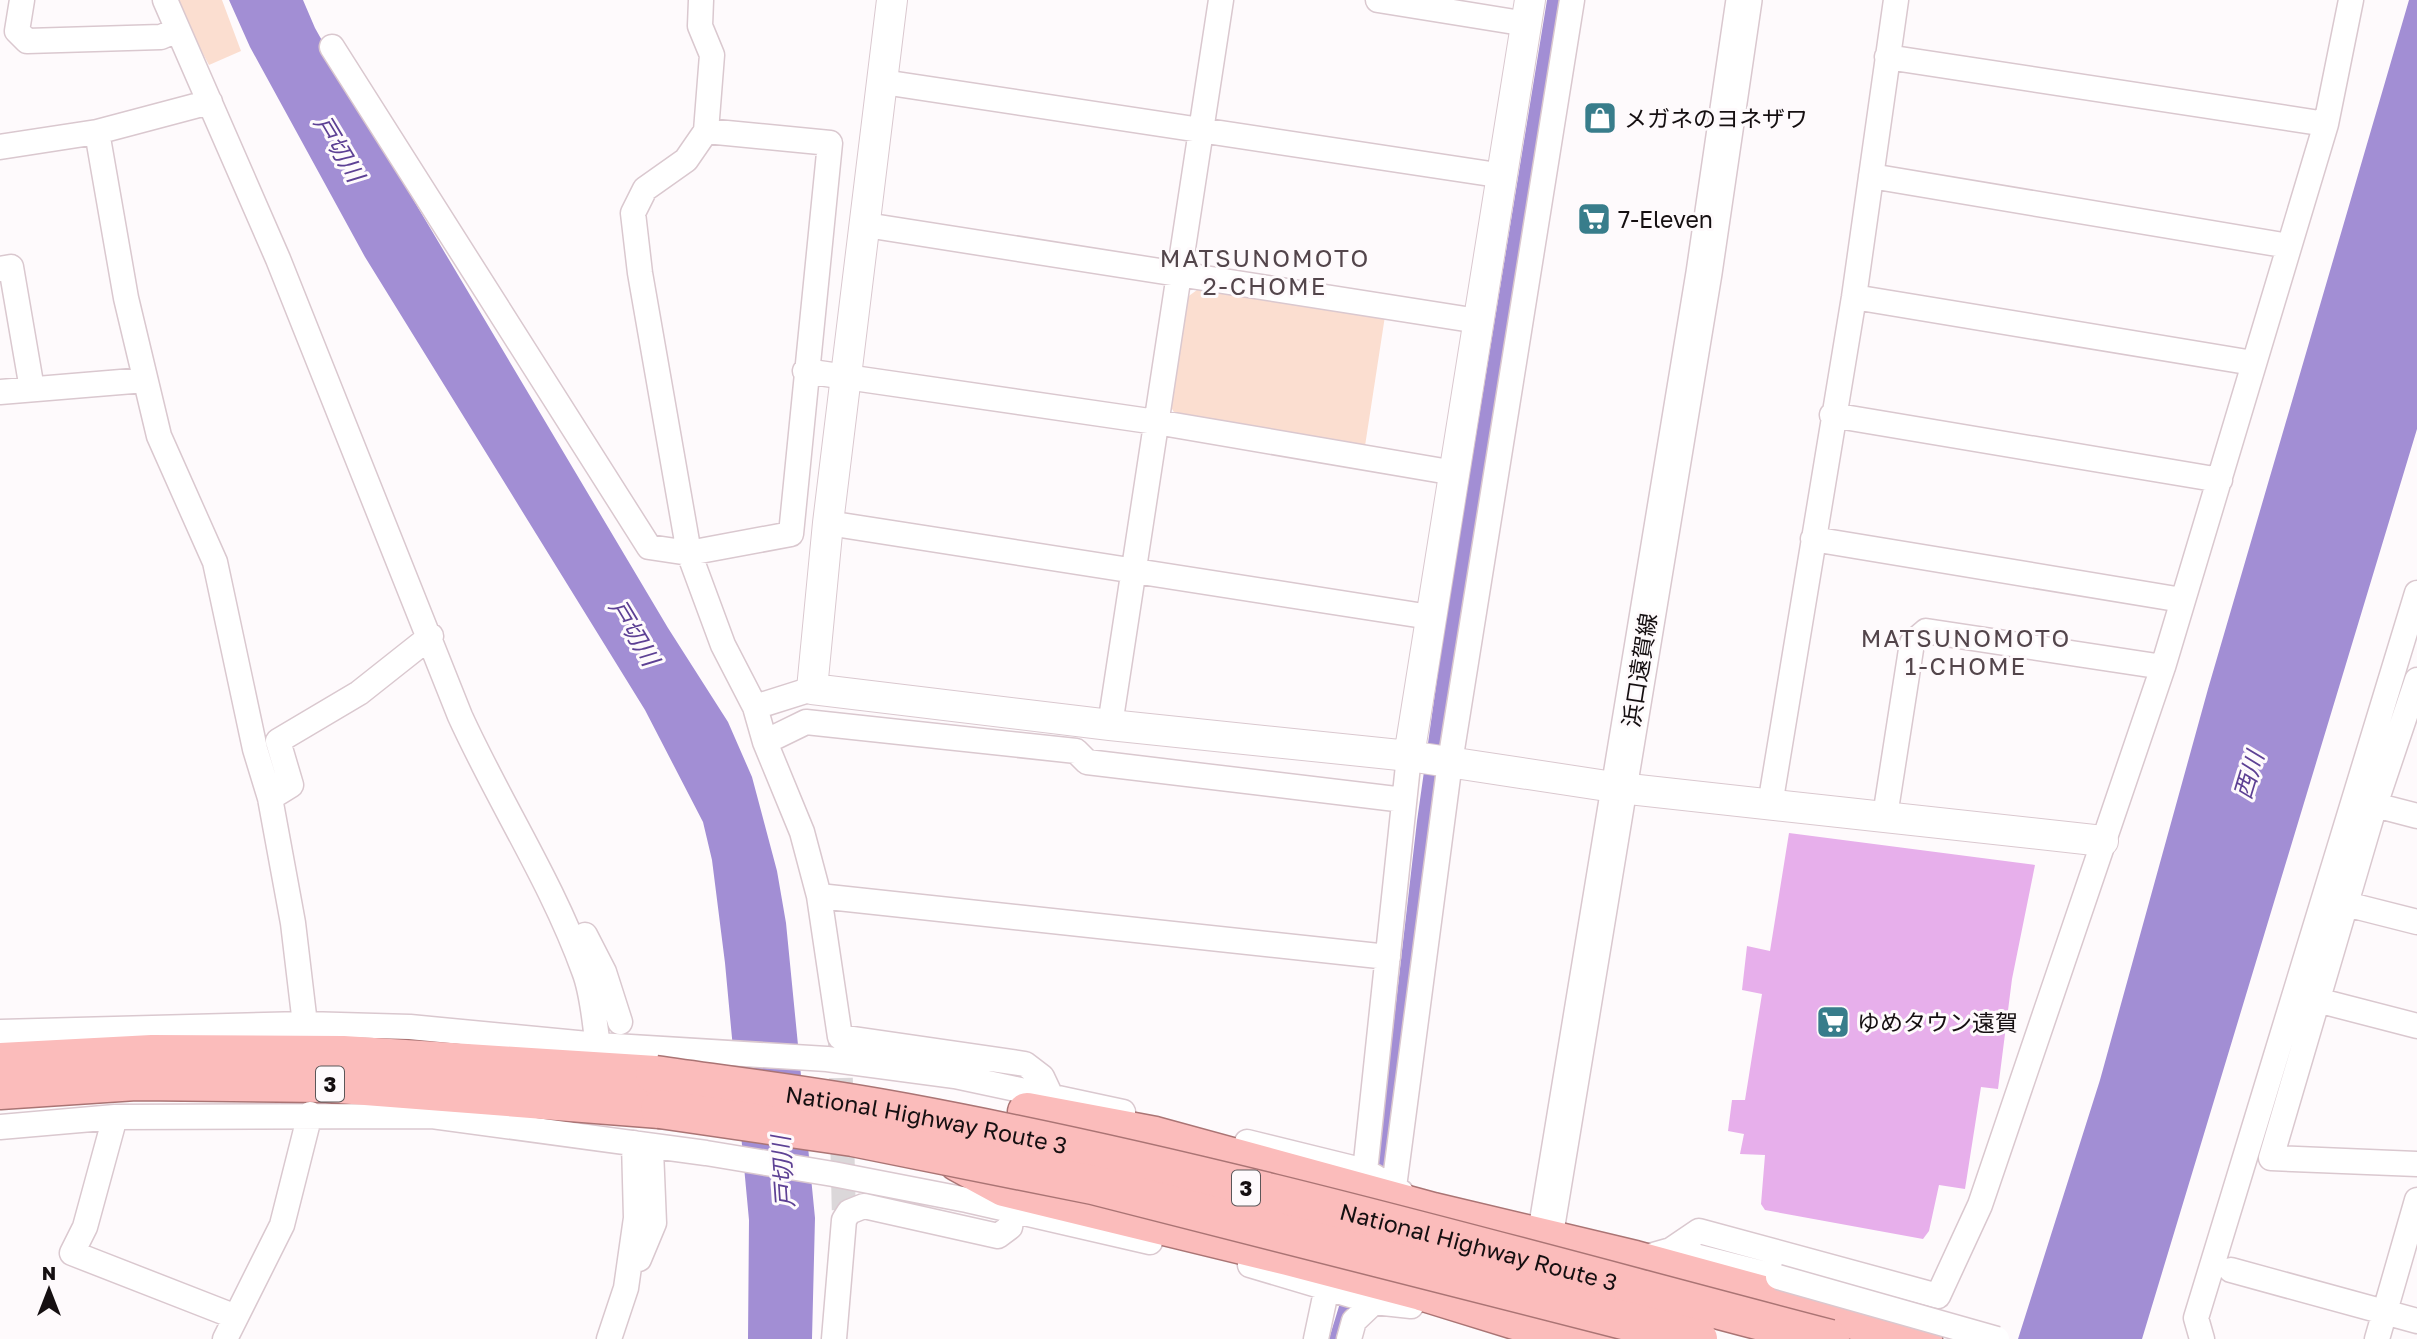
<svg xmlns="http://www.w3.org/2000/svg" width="2417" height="1339" viewBox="0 0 2417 1339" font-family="'Golos Text','Noto Sans JP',sans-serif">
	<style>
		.green { fill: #fbded0 }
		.water { fill: #a28ed4 }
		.building { fill: #e7afeb }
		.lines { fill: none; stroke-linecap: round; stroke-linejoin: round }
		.minor-tunnel { stroke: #dbd7d9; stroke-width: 24; stroke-dasharray: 24 12; stroke-linecap: butt }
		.minor-casing { stroke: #dac8cf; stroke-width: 27 }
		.tertiary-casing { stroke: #dac8cf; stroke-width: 32 }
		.secondary-casing { stroke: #dac8cf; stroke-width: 38 }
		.trunk-casing { stroke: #aa7474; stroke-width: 41 }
		.minor { stroke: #fff; stroke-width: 24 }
		.tertiary { stroke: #fff; stroke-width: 30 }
		.secondary { stroke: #fff; stroke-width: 35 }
		.trunk { stroke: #fbbcbb; stroke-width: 38 }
		.minor-bridge-casing { stroke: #dac8cf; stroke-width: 27; stroke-linecap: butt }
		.trunk-bridge-casing { stroke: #aa7474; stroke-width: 41; stroke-linecap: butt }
		.minor-bridge { stroke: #fff; stroke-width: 24 }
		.trunk-bridge { stroke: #fbbcbb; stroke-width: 38 }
		.labels { text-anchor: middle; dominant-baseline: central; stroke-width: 6; stroke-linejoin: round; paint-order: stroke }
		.shield { fill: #fefafc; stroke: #5b5658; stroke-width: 2 }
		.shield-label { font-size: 21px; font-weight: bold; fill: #150f11 }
		.poi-label { font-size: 23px; fill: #150f11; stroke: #fefafc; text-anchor: start }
		.street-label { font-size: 23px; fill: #150f11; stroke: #fefafc }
		.water-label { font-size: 24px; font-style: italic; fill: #5d4094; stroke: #fefafc }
		.neighbourhood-label { font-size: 24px; letter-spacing: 2px; fill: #53454b; stroke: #fefafc }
	</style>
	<rect width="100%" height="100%" fill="#fefafc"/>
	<!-- green -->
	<path class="green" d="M174,0h48l19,51 -32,14z
		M1197,290l188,26 -20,130 -190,-32 -7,-12 14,-101z"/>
	<!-- water -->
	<path class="water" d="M229,0h74l12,28 64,114 289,486 60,94 24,55 25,94 9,52 29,295 -3,121h-64l1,-119 -24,-257 -13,-103 -9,-38 -58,-112 -280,-453 -115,-210z
		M1547,0h19l-173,1167 -51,172h-13l33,-108 19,-98 36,-312 25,-177z
		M2409,0h8v429l-275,910h-124l82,-259 108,-391z"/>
	<!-- building -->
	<path class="building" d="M1789,833l246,32 -23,114 -14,110 -17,-2 -16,102 -26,-4 -10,46 -6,8 -158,-29 -4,-6 4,-49 -25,-1 4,-20 -16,-3 4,-31h13l17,-106 -20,-4 5,-44 23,5z"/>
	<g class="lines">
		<!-- minor-tunnel -->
		<path class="minor-tunnel" d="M840,1042l4,178"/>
		<defs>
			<path id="minor" d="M22,0l-5,31 10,10 134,-4 16,-7
				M165,0l113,259 182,457c39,86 92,166 124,255 9,23 10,50 14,74
				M701,0l-1,26 12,29 -6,76 -20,29 -41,29 -12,24 7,60 49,280 34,92 32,62 10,35 37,90 17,64 21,141 185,27 17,13 8,17
				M1378,0l149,24
				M332,47l317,500 40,6 102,-19 39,-391 -124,-12
				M1887,57l439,67
				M883,82l621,94
				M97,132l29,166 33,138 56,126 40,187 15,49 23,125 12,101
				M0,147l97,-15 113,-30
				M1871,176l418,70
				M866,225l612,96
				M0,269l11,-2 21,122
				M1854,297l399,66
				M805,371l351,51 299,51
				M0,392l145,-12
				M1832,415l388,65
				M828,523l602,94
				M1813,539l369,61
				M2417,680l-42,125 -104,353 146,6
				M755,707l57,-18
				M1110,725l111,-725
				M765,742l41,-20 270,29 11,11 317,38
				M270,798l21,-13 -13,-44 81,-48 72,-57
				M1770,805l84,-508 42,-297
				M2375,805l42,11
				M1885,816l27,-173 14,-12 237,36
				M819,896l569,61
				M2346,904l71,18
				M585,935l19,37 16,50
				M2317,1000l100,26
				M0,1032l305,-8 105,3 188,18 229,14 128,17 168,36
				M115,1117l-30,110 -13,26 164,64
				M0,1127l115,-10 317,-1 274,37 127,21 134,26 183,42
				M1247,1142l118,29 36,21
				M1365,1171l44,-415
				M1394,1187l56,-425 122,-762
				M1671,1250l107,27
				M639,1259l15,-36 -3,-73
				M1639,1259l32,-9 28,-19 239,65 42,-91 183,-538 163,-543 25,-124
				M1250,1265l124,37 37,4 10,-15
				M2231,1270l186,51
				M225,1339l57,-114 28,-111
				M609,1339l17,-51 10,-70 -2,-75
				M834,1339l10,-119 5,-8 15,-6 134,30 12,-9 3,-16
				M1316,1339l11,-52
				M1349,1339l5,-18 20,-19
				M2202,1339l-6,-21 221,-725
				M2377,1339l40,-139"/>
			<path id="tertiary" d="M892,0l-64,523 -16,166 298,36 299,31 211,32 483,53
				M1409,756l121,-756"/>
			<path id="secondary" d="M1540,1267l164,-994 40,-273"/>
			<path id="trunk" d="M0,1062l152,-8 191,1 312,20
				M0,1090l136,-9 191,2 333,26
				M1027,1112l128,24 278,76 202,48 288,79
				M958,1162l46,25 284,69 133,35 107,33 81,15"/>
		</defs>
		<!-- minor casing -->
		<use href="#minor" class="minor-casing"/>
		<!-- tertiary casing -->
		<use href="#tertiary" class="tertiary-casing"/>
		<!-- secondary casing -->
		<use href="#secondary" class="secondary-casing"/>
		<!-- trunk casing -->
		<use href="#trunk" class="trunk-casing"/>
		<!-- minor -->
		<use href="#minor" class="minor"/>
		<!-- tertiary -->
		<use href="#tertiary" class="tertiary"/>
		<!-- secondary -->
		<use href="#secondary" class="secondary"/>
		<!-- trunk -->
		<use href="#trunk" class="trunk"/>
		<defs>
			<path id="minor-bridge" d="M1778,1277l219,62"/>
			<g id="trunk-bridge">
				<path id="s1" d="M655,1075c83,12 168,22 251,38 312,58 617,146 924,226"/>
				<path d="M660,1109l193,28 240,48 605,154"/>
			</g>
		</defs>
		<!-- minor-bridge casing -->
		<use href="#minor-bridge" class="minor-bridge-casing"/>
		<!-- trunk-bridge casing -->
		<use href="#trunk-bridge" class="trunk-bridge-casing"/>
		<!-- minor-bridge -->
		<use href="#minor-bridge" class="minor-bridge"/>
		<!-- trunk-bridge -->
		<use href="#trunk-bridge" class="trunk-bridge"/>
	</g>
	<!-- icons -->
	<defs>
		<symbol id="shop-square" viewBox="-11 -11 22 22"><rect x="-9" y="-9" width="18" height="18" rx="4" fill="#387d8b" stroke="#fefafc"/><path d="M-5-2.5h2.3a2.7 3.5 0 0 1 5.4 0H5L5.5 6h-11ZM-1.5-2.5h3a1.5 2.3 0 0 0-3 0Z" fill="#fff"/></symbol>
		<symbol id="supermarket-square" viewBox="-11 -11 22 22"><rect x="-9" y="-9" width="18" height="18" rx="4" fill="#387d8b" stroke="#fefafc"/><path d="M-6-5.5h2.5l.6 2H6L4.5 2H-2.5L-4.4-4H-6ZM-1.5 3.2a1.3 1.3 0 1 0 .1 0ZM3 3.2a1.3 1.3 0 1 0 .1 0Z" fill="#fff"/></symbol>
	</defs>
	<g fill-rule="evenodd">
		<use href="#shop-square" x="1581" y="99" width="38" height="38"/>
		<use href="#supermarket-square" x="1575" y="200" width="38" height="38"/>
		<use href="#supermarket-square" x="1814" y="1003" width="38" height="38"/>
	</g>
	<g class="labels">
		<!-- shield labels -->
		<g class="shield">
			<rect x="316" y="1066.5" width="28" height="35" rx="5"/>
			<rect x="1232" y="1170.5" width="28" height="35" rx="5"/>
		</g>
		<g class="shield-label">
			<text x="330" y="1084">3</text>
			<text x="1246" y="1188">3</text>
		</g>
		<!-- poi labels -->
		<g class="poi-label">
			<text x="1624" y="118">メガネのヨネザワ</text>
			<text x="1618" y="219">7-Eleven</text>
			<text x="1857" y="1022">ゆめタウン遠賀</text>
		</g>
		<!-- street labels -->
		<g class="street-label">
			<text transform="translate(1639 670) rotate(-81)">浜口遠賀線</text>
			<text stroke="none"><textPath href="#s1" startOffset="275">National Highway Route 3</textPath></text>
			<text stroke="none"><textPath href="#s1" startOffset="842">National Highway Route 3</textPath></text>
		</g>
		<!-- water labels -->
		<g class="water-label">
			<text transform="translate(340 148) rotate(59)">戸切川</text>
			<text transform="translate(635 632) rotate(59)">戸切川</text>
			<text transform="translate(2248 775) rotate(-73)">西川</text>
			<text transform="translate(782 1172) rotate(-94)">戸切川</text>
		</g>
		<!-- neighbourhood labels -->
		<g class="neighbourhood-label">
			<text x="1265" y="257">MATSUNOMOTO<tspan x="1265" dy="28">2-CHOME</tspan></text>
			<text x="1966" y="637">MATSUNOMOTO<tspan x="1966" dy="28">1-CHOME</tspan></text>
		</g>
	</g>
	<!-- north arrow -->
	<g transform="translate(49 1290)" stroke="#fefafc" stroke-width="5" paint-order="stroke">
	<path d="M0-5L12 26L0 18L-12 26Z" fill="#150f11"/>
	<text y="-10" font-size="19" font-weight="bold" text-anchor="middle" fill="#150f11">N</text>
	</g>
</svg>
